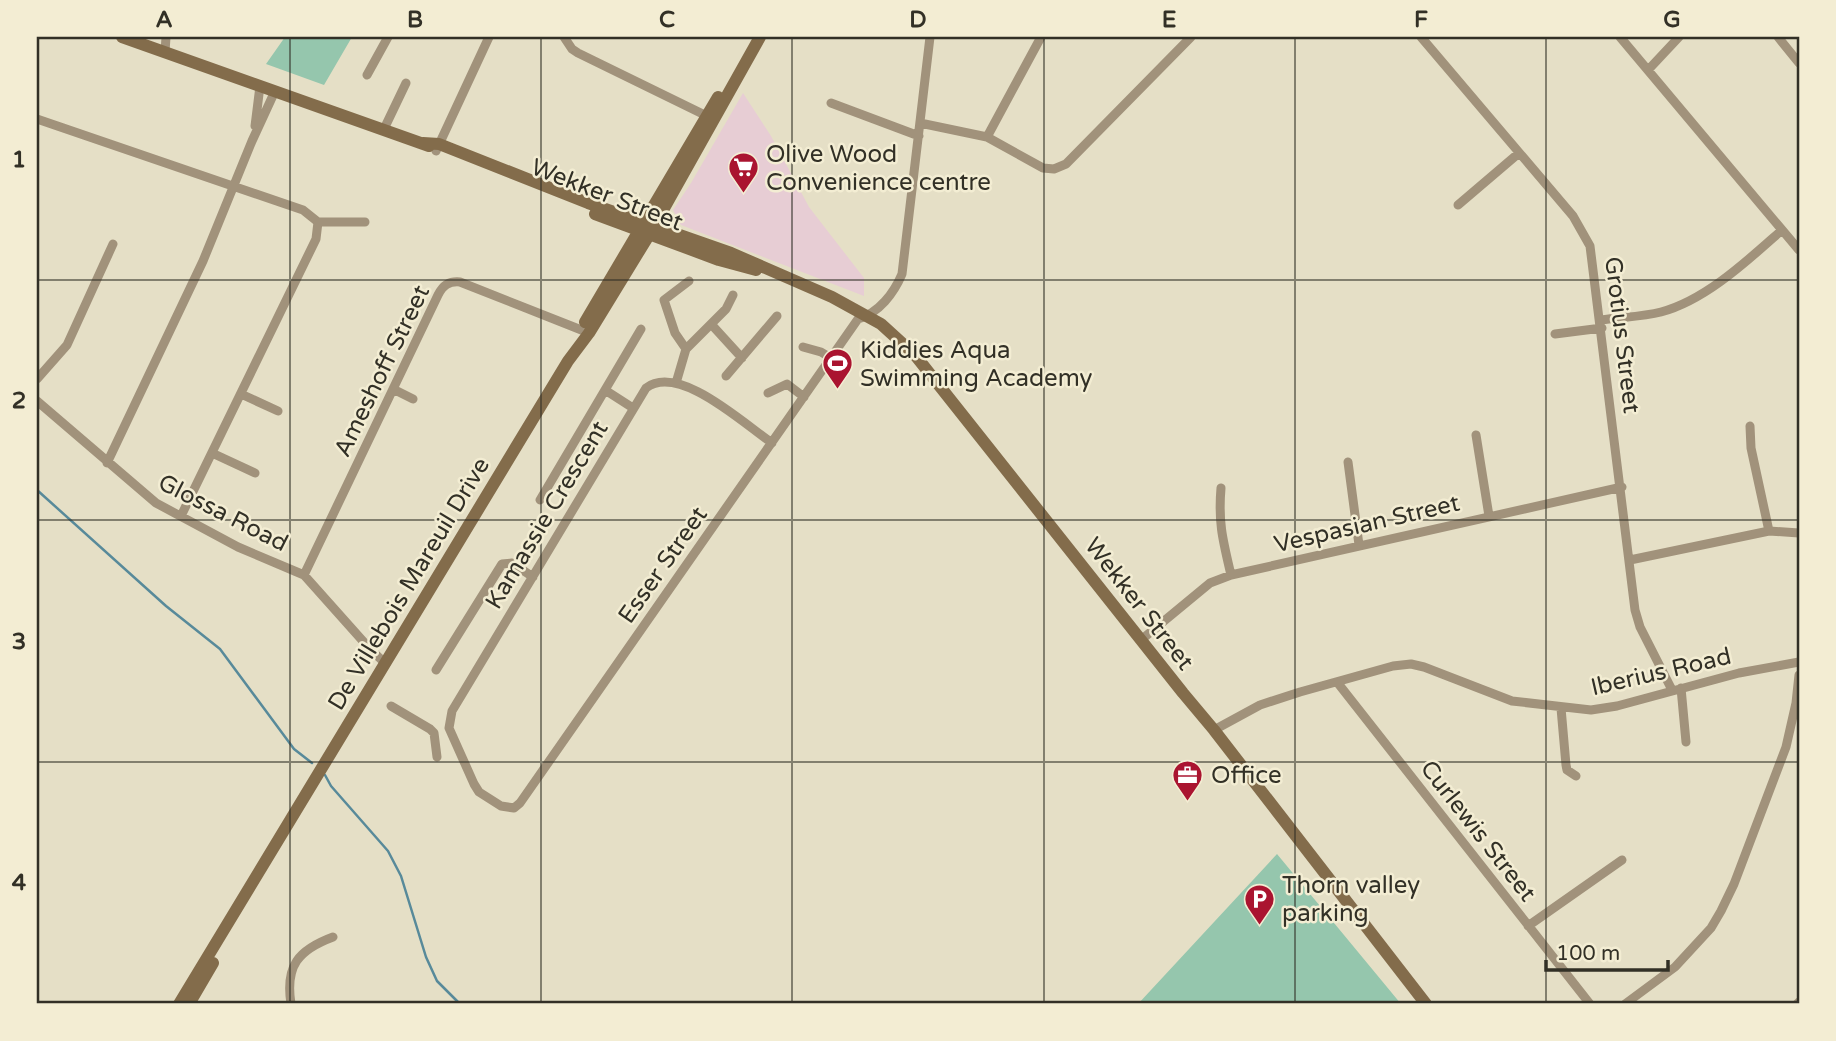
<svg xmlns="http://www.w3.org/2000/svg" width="1836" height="1041" viewBox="0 0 1836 1041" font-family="'Varela Round',sans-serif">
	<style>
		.commercial { fill: #e7cdd4 }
		.green { fill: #95c6ad }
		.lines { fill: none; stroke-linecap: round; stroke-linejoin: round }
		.stream { stroke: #588a9a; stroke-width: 2.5 }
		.street { stroke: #a1927b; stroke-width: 9 }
		.secondary { stroke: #836c4b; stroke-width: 12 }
		.grid { fill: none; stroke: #323026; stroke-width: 2; stroke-opacity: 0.55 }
		.labels { text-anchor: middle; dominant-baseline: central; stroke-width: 5; stroke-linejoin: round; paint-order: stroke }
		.poi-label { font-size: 24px; fill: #323026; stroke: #f3edd3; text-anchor: start }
		.street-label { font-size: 24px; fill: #323026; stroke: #f3edd3 }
		.neatline { fill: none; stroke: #323026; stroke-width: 2.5 }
		.grid-label { font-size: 23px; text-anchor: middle; font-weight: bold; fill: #323026 }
	</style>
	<rect width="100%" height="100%" fill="#e5dfc6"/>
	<!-- commercial -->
	<path class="commercial" d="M743,93l28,43 38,71 55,71v18l-183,-71 -8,-15 18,-27z"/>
	<!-- green -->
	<path class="green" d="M285,37h67l-28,48 -58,-21z
		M1277,854l124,150h-263z"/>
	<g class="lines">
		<!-- stream -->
		<path class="stream" d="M37,490l129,116 54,43 74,100 18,14
			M325,775l6,11 57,65 13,25 25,81 11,24 23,23"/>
		<!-- street -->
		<path class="street" d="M564,37l8,12 6,4 133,65
			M1421,37l152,179 17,30 45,364 5,17 32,63
			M1620,37l179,213
			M1778,37l21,26
			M165,52l1,-15
			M1649,69l30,-32
			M367,75l21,-38
			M831,103l88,33
			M37,119l266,91 15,12
			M920,123l67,14 56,31 11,1 12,-5 125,-127
			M255,126l5,-40
			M384,129l22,-46
			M987,137l54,-100
			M436,151l53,-114
			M1458,205l61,-52
			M318,222h47
			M1601,320c20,-3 41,-3 60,-8 45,-12 87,-52 121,-82
			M711,324l31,34
			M1555,334l47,-6
			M803,347l18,5 10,6
			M686,349l-11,-16 -11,-33 25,-19
			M726,376l51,-60
			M37,379l30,-34 46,-101
			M676,383l10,-34 40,-40 7,-14
			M393,389l20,10
			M605,390l28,18
			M768,393l19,-9 17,13
			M241,394l37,17
			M37,401l119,102 82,44 66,28 66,74 16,15
			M1750,426l1,22 18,83
			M1476,435l13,81
			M772,443c-28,-19 -93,-80 -126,-55l-194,323 -3,17 25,56 5,8 22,14 13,2 6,-5 338,-484c21,-6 36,-26 44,-45l28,-237
			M212,453l43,20
			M1348,462l11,83
			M107,463l96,-202 49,-120 23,-50
			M1221,488c-3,35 2,53 10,87
			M540,500l101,-171
			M181,516l135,-277 2,-17
			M1630,560l139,-29 30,2
			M304,575l134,-280c5,-10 11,-14 22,-13l129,51
			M1141,640l69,-57 21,-8 391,-88
			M436,670l66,-106 10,-1 21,14
			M1337,682l253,322
			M1681,688l5,54
			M391,706l39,23 4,4 3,24
			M1561,708l5,57 1,5 9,6
			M1214,730l46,-25 40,-13 93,-26 18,-2 13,3 88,34 79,9 26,-4 122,-33 60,-11
			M1528,926l94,-66
			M291,1004c-6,-38 7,-54 42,-67
			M1625,1004l50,-37 36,-39 10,-17 13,-27 52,-137 10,-44 3,-28
			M1797,1004l2,-2"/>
		<!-- secondary -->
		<path class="secondary" d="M122,37l307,109
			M423,143l16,1 149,59 143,50 101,44 49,27 34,31 268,338 31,37 212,274
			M595,214l124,46 37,10
			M585,322l133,-225
			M179,1004l389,-643 21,-28 60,-98 111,-198
			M189,1004l24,-41"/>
	</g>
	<!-- grid -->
	<path class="grid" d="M290,37v967M541,37v967M792,37v967M1044,37v967M1295,37v967M1546,37v967M37,280h1762M37,520h1762M37,762h1762"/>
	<!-- icons -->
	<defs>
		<symbol id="supermarket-pin" viewBox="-11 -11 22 30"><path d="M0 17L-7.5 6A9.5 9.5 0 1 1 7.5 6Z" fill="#aa1430" stroke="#f3edd3"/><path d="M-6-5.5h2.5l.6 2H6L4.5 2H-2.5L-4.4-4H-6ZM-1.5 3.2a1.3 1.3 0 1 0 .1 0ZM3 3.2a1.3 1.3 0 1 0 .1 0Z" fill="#fff"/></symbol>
		<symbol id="stadium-pin" viewBox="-11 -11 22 30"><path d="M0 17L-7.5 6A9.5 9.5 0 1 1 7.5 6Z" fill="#aa1430" stroke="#f3edd3"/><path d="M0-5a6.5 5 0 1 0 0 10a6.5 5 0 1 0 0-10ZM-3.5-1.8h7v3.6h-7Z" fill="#fff"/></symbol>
		<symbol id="office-pin" viewBox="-11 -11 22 30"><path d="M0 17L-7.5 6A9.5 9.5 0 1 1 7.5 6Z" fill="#aa1430" stroke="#f3edd3"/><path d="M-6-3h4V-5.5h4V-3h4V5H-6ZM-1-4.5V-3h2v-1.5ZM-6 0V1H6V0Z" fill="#fff"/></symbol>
		<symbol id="parking-pin" viewBox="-11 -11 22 30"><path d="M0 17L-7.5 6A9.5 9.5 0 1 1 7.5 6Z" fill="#aa1430" stroke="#f3edd3"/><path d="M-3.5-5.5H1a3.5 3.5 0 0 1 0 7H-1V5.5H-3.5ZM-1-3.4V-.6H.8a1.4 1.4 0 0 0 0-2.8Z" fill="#fff"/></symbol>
	</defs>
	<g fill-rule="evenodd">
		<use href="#supermarket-pin" x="726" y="150" width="35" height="47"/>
		<use href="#stadium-pin" x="820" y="346" width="35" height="47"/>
		<use href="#office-pin" x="1170" y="758" width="35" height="47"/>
		<use href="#parking-pin" x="1242" y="882" width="35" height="47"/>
	</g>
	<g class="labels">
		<!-- poi labels -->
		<g class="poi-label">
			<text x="766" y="154">Olive Wood<tspan x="766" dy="28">Convenience centre</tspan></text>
			<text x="860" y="350">Kiddies Aqua<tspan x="860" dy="28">Swimming Academy</tspan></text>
			<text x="1211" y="775">Office</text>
			<text x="1282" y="885">Thorn valley<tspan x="1282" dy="28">parking</tspan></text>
		</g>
		<!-- street labels -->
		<g class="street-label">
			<text transform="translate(607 195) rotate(21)">Wekker Street</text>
			<text transform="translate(1622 335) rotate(83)">Grotius Street</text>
			<text transform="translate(382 371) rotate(-64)">Ameshoff Street</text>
			<text transform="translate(223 513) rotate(27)">Glossa Road</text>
			<text transform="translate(547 515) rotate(-59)">Kamassie Crescent</text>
			<text transform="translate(1367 524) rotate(-13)">Vespasian Street</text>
			<text transform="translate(663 565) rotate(-55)">Esser Street</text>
			<text transform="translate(409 584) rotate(-59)">De Villebois Mareuil Drive</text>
			<text transform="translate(1139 604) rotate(52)">Wekker Street</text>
			<text transform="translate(1661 672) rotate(-13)">Iberius Road</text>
			<text transform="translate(1478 831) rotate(52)">Curlewis Street</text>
		</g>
	</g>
	<!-- border -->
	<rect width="1836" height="1041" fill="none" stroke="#f3edd3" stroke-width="77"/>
	<!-- scale -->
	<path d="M1546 960v10h122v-10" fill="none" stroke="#323026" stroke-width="3.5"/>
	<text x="1556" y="960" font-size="21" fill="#323026" stroke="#f3edd3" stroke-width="5" paint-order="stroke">100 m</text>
	<rect x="38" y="38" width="1760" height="964" class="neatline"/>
	<g class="grid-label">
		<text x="164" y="27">A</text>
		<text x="415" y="27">B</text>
		<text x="667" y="27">C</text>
		<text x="918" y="27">D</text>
		<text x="1169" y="27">E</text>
		<text x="1421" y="27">F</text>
		<text x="1672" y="27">G</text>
		<text x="19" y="167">1</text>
		<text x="19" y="408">2</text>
		<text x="19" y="649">3</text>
		<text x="19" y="890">4</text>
	</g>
</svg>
